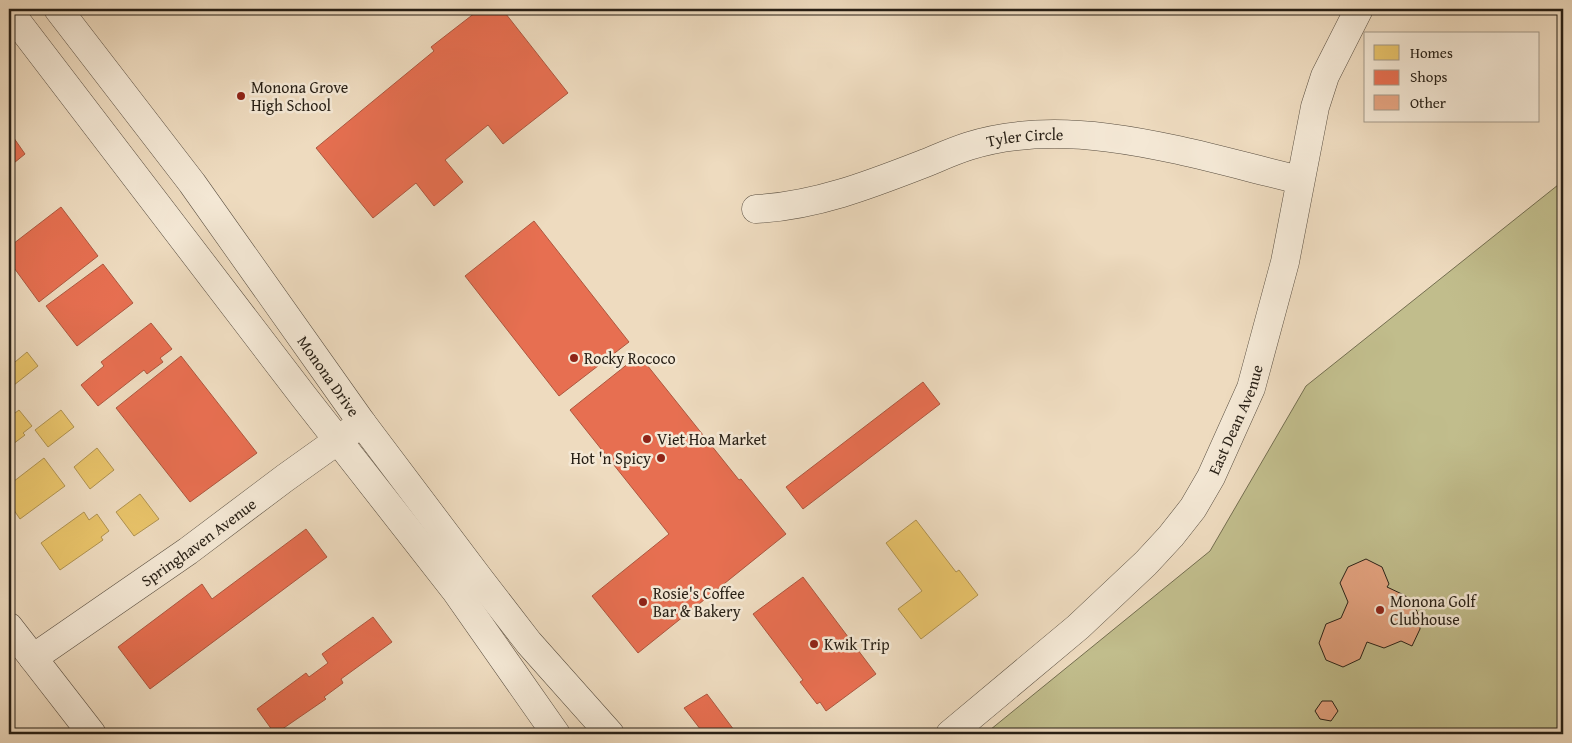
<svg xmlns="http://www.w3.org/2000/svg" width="1572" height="743" viewBox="0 0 1572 743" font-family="'Gentium Book Plus',serif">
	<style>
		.green { fill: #c1bd8c; stroke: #746e50 }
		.homes { fill: #e9c46a; stroke: #af9250 }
		.shops { fill: #e76f51; stroke: #ad573f }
		.building { fill: #e5a380; stroke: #271f15 }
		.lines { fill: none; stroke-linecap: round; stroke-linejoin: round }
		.minor-casing { stroke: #594e40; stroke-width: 29 }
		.tertiary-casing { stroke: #594e40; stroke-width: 29 }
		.minor { stroke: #f4e8d5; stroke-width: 28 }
		.tertiary { stroke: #f4e8d5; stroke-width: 28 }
		.poi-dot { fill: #8f2418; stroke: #f4e8d5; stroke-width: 2 }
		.labels { text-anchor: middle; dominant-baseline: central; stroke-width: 5; stroke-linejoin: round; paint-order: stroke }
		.poi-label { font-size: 16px; fill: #271f15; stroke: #f4e8d5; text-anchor: start }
		.street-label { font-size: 16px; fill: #271f15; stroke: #f4e8d5 }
	</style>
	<rect width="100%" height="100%" fill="#eedbbf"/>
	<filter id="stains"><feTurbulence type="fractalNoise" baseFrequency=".004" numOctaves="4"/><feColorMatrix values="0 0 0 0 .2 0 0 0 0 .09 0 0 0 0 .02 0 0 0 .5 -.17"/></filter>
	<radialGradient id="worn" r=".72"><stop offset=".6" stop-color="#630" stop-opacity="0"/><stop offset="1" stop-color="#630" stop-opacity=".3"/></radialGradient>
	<!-- green -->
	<path class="green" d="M1563,181v553h-578l225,-183 96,-165z"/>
	<!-- homes -->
	<path class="homes" d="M27,352l11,14 -29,23v-22z
		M19,410l13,16 -9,7 2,2 -16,12v-34l2,3z
		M61,410l13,17 -26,20 -13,-17z
		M97,448l17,22 -24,19 -16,-22z
		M44,458l21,28 -45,33 -11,-16v-18z
		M140,494l19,25 -25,17 -18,-24z
		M84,512l5,8 8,-6 12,17 -8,6 2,3 -43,30 -19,-27z
		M916,520l40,52 3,-2 19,25 -57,44 -23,-30 24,-18 -36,-48z"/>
	<!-- shops -->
	<path class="shops" d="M480,9h22l66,84 -65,51 -15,-19 -43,35 18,22 -29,24 -18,-23 -43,35 -57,-70 118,-97 -3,-4z
		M9,131l16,23 -16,13z
		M61,207l37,49 -59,46 -30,-41v-14z
		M534,221l95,121 -70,54 -94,-120z
		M103,264l30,39 -56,43 -31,-40z
		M151,323l21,26 -12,9 3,4 -16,12 -3,-4 -46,36 -17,-21 23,-19 -3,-4z
		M639,355l100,125 2,-1 45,55 -148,119 -46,-57 77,-62 -99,-124z
		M181,356l76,97 -67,49 -74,-94z
		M923,382l17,22 -137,105 -17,-22z
		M306,529l21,28 -177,132 -32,-42 84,-63 10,15z
		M803,577l73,97 -50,37 -6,-9 -3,2 -17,-22 3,-2 -50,-66z
		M373,617l19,25 -51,37 2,4 -19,14 2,2 -51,35 -18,-25 49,-36 3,4 19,-14 -6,-9z
		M707,694l30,40h-33l-20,-26z"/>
	<!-- building -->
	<path class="building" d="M1366,559l16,8 7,17 -2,3 17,8 9,7 7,17v10l-8,17 -11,-5 -17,7 -17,-6 -7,17 -17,8 -17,-7 -7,-17 7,-19 15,-6 7,-16 -8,-19 8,-16z
		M1322,701h10l6,10 -7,10 -11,-2 -5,-8z"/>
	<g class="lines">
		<defs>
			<g id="minor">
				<path id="s1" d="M756,209c59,-3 113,-24 167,-45 15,-6 30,-13 46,-18 105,-33 228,10 331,34"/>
				<path d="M9,627l83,107"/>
				<path id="s2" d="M33,658l155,-107 97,-73 77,-55"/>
				<path id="s3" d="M950,734l128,-107 68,-64 25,-27 22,-28 18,-31 40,-89 34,-126 30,-155 10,-31 34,-67"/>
			</g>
			<g id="tertiary">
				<path id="s4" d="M58,9l134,174 170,240 116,154 51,66 81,91"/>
				<path d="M9,11l295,386 151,193 101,144"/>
			</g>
		</defs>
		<!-- minor casing -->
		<use href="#minor" class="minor-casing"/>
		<!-- tertiary casing -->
		<use href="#tertiary" class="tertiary-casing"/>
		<!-- minor -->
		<use href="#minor" class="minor"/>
		<!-- tertiary -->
		<use href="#tertiary" class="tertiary"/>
	</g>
	<!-- markers -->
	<g class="poi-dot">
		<circle cx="241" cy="96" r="5"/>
		<circle cx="574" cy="358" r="5"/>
		<circle cx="647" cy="439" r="5"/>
		<circle cx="661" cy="458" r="5"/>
		<circle cx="643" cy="602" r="5"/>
		<circle cx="1380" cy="610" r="5"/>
		<circle cx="814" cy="644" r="5"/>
	</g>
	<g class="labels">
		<!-- poi labels -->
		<g class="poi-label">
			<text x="251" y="87">Monona Grove<tspan x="251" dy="18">High School</tspan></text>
			<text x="584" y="358">Rocky Rococo</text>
			<text x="657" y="439">Viet Hoa Market</text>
			<text x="651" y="458" text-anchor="end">Hot 'n Spicy</text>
			<text x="653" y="593">Rosie's Coffee<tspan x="653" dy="18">Bar &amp; Bakery</tspan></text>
			<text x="1390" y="601">Monona Golf<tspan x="1390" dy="18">Clubhouse</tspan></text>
			<text x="824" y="644">Kwik Trip</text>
		</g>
		<!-- street labels -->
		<g class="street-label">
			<text stroke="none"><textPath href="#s1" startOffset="280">Tyler Circle</textPath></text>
			<text stroke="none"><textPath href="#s4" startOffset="456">Monona Drive</textPath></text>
			<text stroke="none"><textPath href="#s3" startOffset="431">East Dean Avenue</textPath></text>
			<text stroke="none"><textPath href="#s2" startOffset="202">Springhaven Avenue</textPath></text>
		</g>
	</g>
	<!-- margin -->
	<rect width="1572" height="743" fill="none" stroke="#eedbbf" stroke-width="30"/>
	<rect x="10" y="10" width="1552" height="723" fill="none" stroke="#271f15" stroke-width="2.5"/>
	<rect x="15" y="15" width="1542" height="713" fill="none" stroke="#271f15"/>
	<!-- legend -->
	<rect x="1364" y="32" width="175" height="90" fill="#f4e8d5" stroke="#a29888"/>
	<rect x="1374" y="45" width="25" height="15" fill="#e9c46a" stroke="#a29888"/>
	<text x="1410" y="58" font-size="15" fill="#271f15">Homes</text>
	<rect x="1374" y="70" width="25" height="15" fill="#e76f51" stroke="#a29888"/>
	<text x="1410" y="82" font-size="15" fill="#271f15">Shops</text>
	<rect x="1374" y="95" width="25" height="15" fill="#e5a380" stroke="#a29888"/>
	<text x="1410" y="108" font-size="15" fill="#271f15">Other</text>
	<rect width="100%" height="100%" filter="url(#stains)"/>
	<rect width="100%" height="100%" fill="url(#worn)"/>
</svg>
